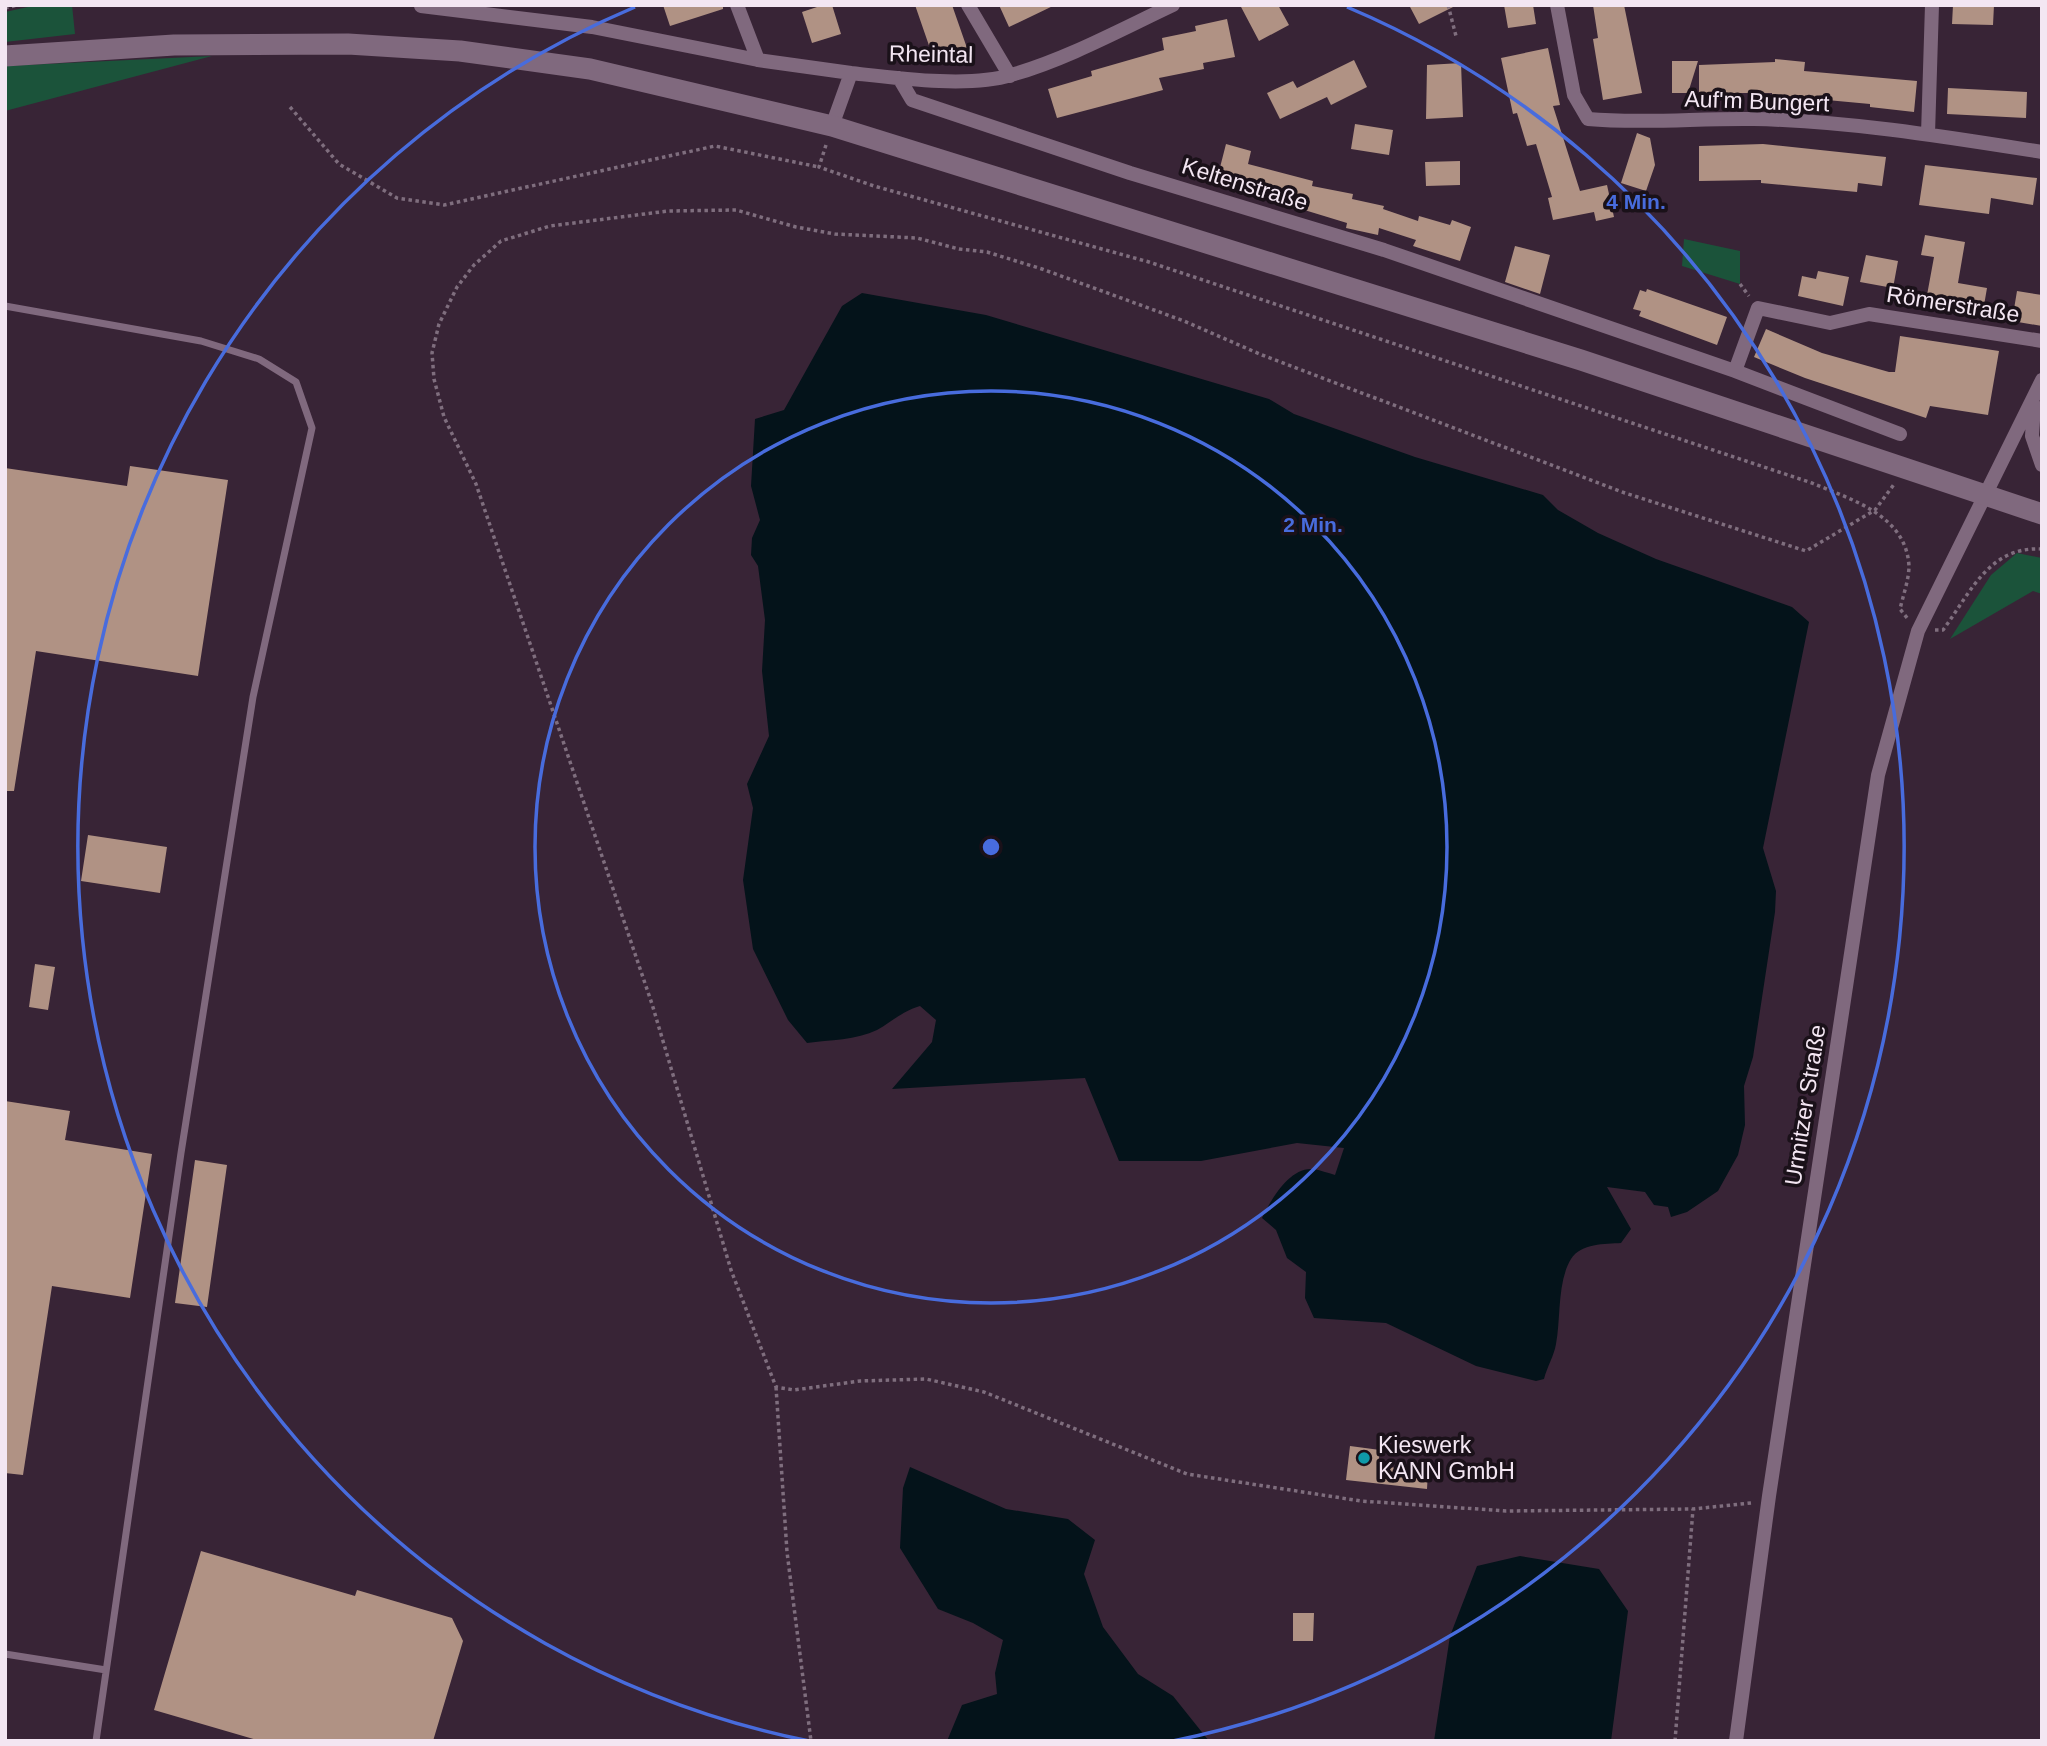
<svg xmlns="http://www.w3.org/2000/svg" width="2047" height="1746" viewBox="0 0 2047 1746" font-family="Helvetica,sans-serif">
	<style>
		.green { fill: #1b533a }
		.water { fill: #04131a }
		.building { fill: #b09284 }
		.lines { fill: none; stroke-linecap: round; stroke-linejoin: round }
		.path { stroke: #7f6e7e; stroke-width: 3.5; stroke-dasharray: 3.5 3.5; stroke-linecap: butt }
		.lane { stroke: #80697e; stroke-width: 7 }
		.street { stroke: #80697e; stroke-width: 14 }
		.secondary { stroke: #80697e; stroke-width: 21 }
		.ring { fill: none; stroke: #486cdd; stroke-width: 3.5 }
		.culture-dot { fill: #0f9aa8; stroke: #1a1119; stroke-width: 2.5 }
		.labels { text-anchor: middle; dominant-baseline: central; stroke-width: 7; stroke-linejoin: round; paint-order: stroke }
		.street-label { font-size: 23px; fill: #f3e6f2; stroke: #1a1119 }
		.poi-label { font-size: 23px; fill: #f3e6f2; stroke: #1a1119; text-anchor: start }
		.centre { fill: #486cdd; stroke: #1a1119; stroke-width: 3.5 }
		.ring-label { font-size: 21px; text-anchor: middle; font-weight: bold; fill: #486cdd; stroke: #1a1119; stroke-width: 7; stroke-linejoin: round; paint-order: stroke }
	</style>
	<rect width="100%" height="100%" fill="#382436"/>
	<!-- green -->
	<path class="green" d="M37,5h35l3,29 -70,8v-30z
		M212,56l-207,55v-45z
		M1684,239l56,12v33l-58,-18z
		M2017,553l25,5v36l-9,-3 -83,48 41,-64z"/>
	<!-- water -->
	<path class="water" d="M862,293l124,22 283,84 25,15 121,43 128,38 15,15 40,23 58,26 136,48 17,15 -46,226 13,43 -1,21 -22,145 -9,29 1,39 -7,30 -20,36 -31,21 -16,5 -3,-10 -14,-2 -9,-13 -38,-5 24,42 -10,14c-16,1 -40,0 -50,16 -14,23 -10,59 -15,85 -2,12 -9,23 -12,35l-8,2 -60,-15 -90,-43 -72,-5 -9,-20 1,-26 -19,-14 -11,-28 -14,-12c9,-18 27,-51 51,-49 7,1 15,4 22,6l9,-27 -47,-5 -96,18h-82l-34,-83 -193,11 40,-47 4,-22 -16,-14c-19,6 -27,15 -43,24 -20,10 -48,10 -70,13l-19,-23 -35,-71 -10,-69 10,-72 -6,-24 22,-48 -7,-65 3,-51 -7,-54 -7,-11 1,-17 8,-18 -9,-34 4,-67 29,-9 58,-104z
		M910,1467l96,42 62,10 27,21 -11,34 19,53 35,47 35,22 36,45h-262l15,-36 35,-11 -2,-21 8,-33 -30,-17 -35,-14 -38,-61 3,-60z
		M1520,1556l79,13 29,42 -17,130h-177l16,-105 27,-70z"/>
	<!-- building -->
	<path class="building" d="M663,5h60v4l-53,17z
		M823,5h9l9,29 -29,9 -10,-31z
		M915,5h37l15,43 -33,12z
		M999,5h56l-46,22z
		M1240,5h38l11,20 -30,16z
		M1409,5h48l-38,19z
		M1504,5h29l3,19 -28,4z
		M1593,5h31l18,88 -39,7 -10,-61 5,-1z
		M1953,5h41l-1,20 -41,-1z
		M1227,19l8,38 -32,6 1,6 -45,9 4,12 -106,28 -9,-29 44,-13 -1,-5 73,-21 -2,-12 34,-7 -1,-5z
		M1548,48l12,57 -7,1 27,85 27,-6 7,32 -18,4 -2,-9 -41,8 -5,-22 4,-1 -16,-53 -9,2 -10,-33 -4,1 -12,-56z
		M1775,59l30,3 -1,9 113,10 -3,31 -44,-5v-3l-98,-9v-2h-73v-28l76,-3z
		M1354,60l13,27 -36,18 -4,-8 -47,22 -13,-26 26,-12 4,7z
		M1672,61h26l-10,32h-16z
		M1461,63l2,54 -37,2 1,-54z
		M1948,88l79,4 -1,26 -79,-4z
		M1355,124l38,6 -4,25 -38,-6z
		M1637,133l13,5 5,27 -9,26 -25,-8z
		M1226,144l25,7 -3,13 65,17 -1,5 41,8 -1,5 32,7 -1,3 35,12 1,-5 31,9 2,-5 19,7 -11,34 -47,-15 3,-6 -37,-12 -1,7 -32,-7 1,-5 -131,-40z
		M1763,144l123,13 -4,29 -24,-3 -1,9 -96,-9v-3l-62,1v-35z
		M1460,161v24l-34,1 -1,-24z
		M1925,165l112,13 -4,27 -42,-7 -2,16 -70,-9z
		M1925,235l40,7 -7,41 29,5 -5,29 -57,-11 9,-49 -13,-2z
		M1515,246l35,9 -10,39 -35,-12z
		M1866,255l32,6 -5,27 -33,-6z
		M1818,271l31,6 -6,29 -45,-10 4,-20 14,3z
		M1647,289l80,28 -10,28 -78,-29 2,-5 -8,-2 7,-19 6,2z
		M2017,291l25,4v31l-30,-5z
		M1766,329l56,24 67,19h6l5,-36 99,15 -11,64 -58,-9 -4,12 -121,-40 -51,-21z
		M130,466l98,14 -30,196 -162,-25 -22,140h-9v-323l122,18z
		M88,835l79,12 -7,46 -79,-12z
		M35,964l20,3 -7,43 -19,-3z
		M5,1101l65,10 -5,29 87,14 -22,144 -78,-12 -29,189 -18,-2z
		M195,1160l32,5 -20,142 -32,-4z
		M1350,1446l30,4 -2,16 50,5 -1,18 -81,-9z
		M201,1551l154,45 2,-6 95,28 11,23 -30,100h-173l-106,-31z
		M1293,1613h21l-1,28h-20z"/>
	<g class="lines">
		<!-- path -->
		<path class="path" d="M1448,5l8,31
			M5,8l13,-3
			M290,107l49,57 58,34 47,7 271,-59 104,21
			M826,145l-7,22 55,19 275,76 663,221c40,17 94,32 97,83 0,13 -6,30 -9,43l8,10
			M1740,284l9,12
			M1935,630h8c28,-38 46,-84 99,-81
			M776,1387l11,165 24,189
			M1751,1503l-58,6 -187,2 -145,-10 -174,-27 -203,-82 -58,-13 -66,2 -66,9 -18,-3 -45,-117 -79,-266 -176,-520 -32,-67 -10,-38 -2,-26 7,-29 18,-37 17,-22 27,-24 49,-15 118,-15 68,-1 60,17 39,7 82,4 42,11 28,3 55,17 142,52 78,34 363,138 181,58 69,-41 20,-27
			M1675,1741l18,-232"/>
		<!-- lane -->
		<path class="lane" d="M5,306l196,35 58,18 37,23 16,46 -59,269 -72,456 -85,588
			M5,1654l101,16"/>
		<!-- street -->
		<path class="street" d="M737,5l21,55
			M968,5l42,71
			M1557,5l17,90 14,24c55,5 111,-1 166,0 96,2 193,18 288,33
			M421,6l171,21 166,33 93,13
			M899,78l13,22 218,73 254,77 351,121 165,63
			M832,126l19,-53c45,5 118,15 160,2 54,-15 111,-46 162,-70
			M1928,134l4,-129
			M1735,371l23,-63 72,15 39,-9 173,27
			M2034,405l-2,31 10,29
			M1736,1741l33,-245 109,-721 40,-144 124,-251"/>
		<!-- secondary -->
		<path class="secondary" d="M5,56l169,-11 174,-1 112,7 130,18 242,57 749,234 461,154"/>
	</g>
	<!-- distance rings -->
	<g class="ring">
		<circle cx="991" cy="847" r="456"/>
		<path d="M809 1741A912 912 0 0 1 635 7M1347 7A912 912 0 0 1 1173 1741"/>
	</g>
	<!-- markers -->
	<circle class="culture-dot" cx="1364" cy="1458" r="7"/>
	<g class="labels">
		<!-- street labels -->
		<g class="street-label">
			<text transform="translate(931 54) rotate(1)">Rheintal</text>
			<text transform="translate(1757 101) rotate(2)">Auf'm Bungert</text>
			<text transform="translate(1245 184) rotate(17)">Keltenstraße</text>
			<text transform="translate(1953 304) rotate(9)">Römerstraße</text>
			<text transform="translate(1805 1105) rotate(-81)">Urmitzer Straße</text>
		</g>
		<!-- poi labels -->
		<g class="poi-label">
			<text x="1378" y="1445">Kieswerk<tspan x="1378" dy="26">KANN GmbH</tspan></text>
		</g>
	</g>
	<circle cx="991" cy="847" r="10" class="centre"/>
	<g class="ring-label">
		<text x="1636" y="209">4 Min.</text>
		<text x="1313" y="532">2 Min.</text>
	</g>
	<!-- border -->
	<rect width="2047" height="1746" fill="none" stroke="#f3e6f2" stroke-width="14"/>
</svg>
